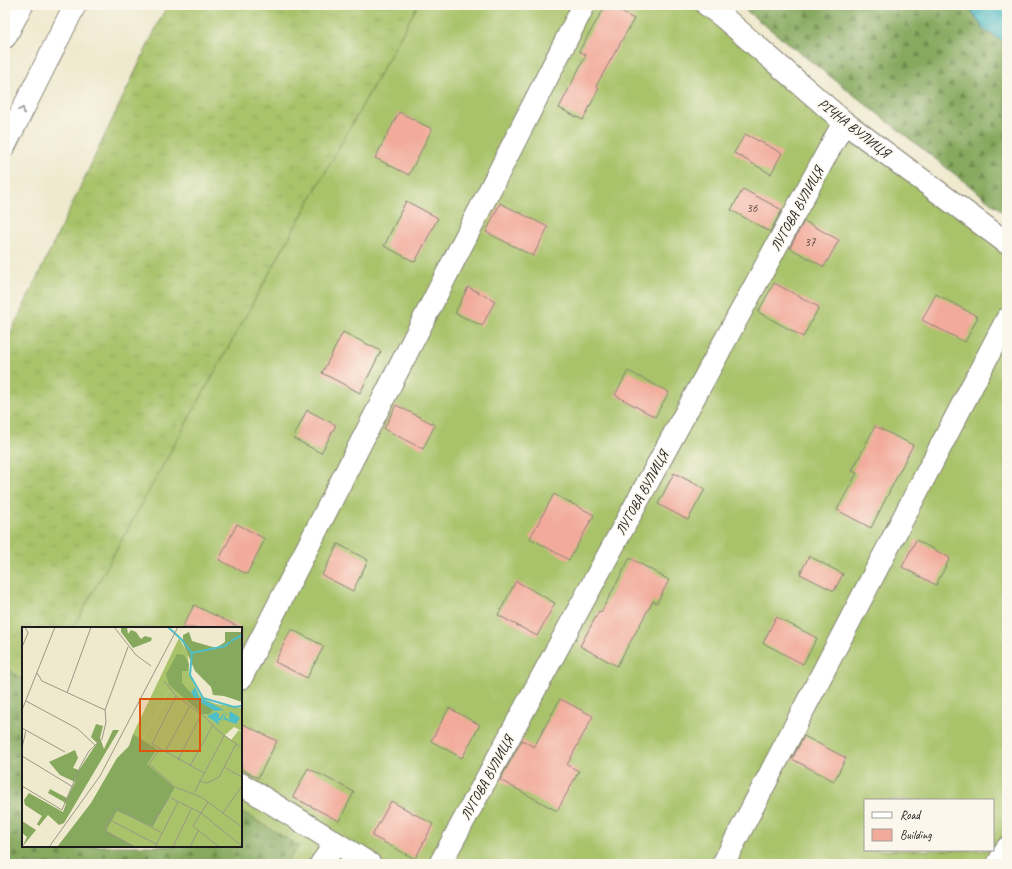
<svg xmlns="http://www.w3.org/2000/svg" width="1012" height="869" viewBox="0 0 1012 869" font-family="Caveat,sans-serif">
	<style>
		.grass { fill: url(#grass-tufts); stroke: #627043 }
		.forest { fill: url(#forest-firs); stroke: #51623d }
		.garden { fill: #a8c36a; stroke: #627043; fill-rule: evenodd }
		.water { fill: url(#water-waves); stroke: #366d72 }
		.building { fill: #f2ab9b }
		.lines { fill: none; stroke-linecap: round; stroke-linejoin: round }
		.minor-casing { stroke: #868275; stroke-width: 24 }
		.trunk-casing { stroke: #868275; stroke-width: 24 }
		.minor { stroke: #fff; stroke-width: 22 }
		.trunk { stroke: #fff; stroke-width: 22 }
		.oneway { stroke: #999 }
		.labels { text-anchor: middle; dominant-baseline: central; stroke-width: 3; stroke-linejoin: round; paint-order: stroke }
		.number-label { font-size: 12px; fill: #52403c }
		.street-label { font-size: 14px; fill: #1c1c1c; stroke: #fbf7ec }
		.inset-river { fill: none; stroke: #50bec7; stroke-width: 2 }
		.inset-road { fill: none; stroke: #9b9787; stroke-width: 1 }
		.view { fill: #de560d; fill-opacity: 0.15; stroke: #de560d; stroke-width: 2 }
		.inset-edge { fill: none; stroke: #1c1c1c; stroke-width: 2 }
	</style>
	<defs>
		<pattern id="grass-tufts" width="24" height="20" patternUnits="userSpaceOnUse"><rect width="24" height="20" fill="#a8c36a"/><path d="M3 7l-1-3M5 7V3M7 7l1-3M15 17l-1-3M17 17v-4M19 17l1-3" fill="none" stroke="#90a75b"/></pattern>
		<pattern id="forest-firs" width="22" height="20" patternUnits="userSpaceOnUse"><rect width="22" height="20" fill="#86a95e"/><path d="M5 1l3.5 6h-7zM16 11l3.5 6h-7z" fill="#6d894d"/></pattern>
		<pattern id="water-waves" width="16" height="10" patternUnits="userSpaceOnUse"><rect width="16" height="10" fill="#50bec7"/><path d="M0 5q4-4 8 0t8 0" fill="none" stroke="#429aa1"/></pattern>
	</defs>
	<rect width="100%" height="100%" fill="#fbf7ec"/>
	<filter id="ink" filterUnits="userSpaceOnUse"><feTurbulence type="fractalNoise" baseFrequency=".025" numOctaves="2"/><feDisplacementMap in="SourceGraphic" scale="8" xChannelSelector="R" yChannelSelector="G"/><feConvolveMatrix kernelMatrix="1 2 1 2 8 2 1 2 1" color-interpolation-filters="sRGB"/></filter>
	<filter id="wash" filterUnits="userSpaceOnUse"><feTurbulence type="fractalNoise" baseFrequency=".012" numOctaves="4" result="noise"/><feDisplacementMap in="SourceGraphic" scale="16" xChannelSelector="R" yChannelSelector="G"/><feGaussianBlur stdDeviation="0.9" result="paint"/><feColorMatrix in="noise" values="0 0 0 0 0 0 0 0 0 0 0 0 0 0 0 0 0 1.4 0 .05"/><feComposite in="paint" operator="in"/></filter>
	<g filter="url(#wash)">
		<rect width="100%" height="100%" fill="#efe9ce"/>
		<!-- grass -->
		<path class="grass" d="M167,5h251l-345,623h-50v52l-18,-13v-322z"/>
		<!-- forest -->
		<path class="forest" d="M739,5h229l15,24 24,15v171z
			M5,667l18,13v166h218v-35l58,35 -13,18h-281z"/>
		<!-- garden -->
		<path class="garden" d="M418,5h289l300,238v621h-721l13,-18 -58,-35v-183h-168zM865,800h128v50h-128z"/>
		<!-- water -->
		<path class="water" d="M968,5h39v39l-24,-15z"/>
		<g id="blocks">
			<!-- building -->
			<path class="building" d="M606,5h3l25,14 -38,67 3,2 -16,32 -24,-12 27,-53 -7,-4z
				M399,112l33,17 -23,46 -34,-17z
				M745,134l37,19 -11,21 -37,-21z
				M743,189l39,21 -12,22 -39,-22z
				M406,201l32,17 -23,44 -31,-16z
				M500,203l48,24 -15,29 -47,-24z
				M804,221l35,19 -15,27 -34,-19z
				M774,283l45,24 -16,30 -45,-25z
				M468,287l27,14 -13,25 -27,-13z
				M936,294l42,23 -13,25 -43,-22z
				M343,332l38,19 -21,42 -38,-20z
				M628,371l41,21 -14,25 -40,-22z
				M396,405l39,20 -12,24 -39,-20z
				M307,410l29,15 -15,28 -28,-15z
				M875,426l38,19 -42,83 -34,-18 20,-37 -5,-2z
				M674,473l31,16 -17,31 -30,-16z
				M554,494l40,21 -25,45 -39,-22z
				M237,524l28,15 -18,35 -28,-14z
				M916,540l34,18 -14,27 -34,-18z
				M338,544l30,16 -15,31 -31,-16z
				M809,556l34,18 -9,17 -34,-17z
				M630,558l39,22 -12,23 -4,-2 -36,65 -37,-20 19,-35 2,1z
				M516,581l39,22 -18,33 -39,-21z
				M194,605l47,23h-59z
				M776,617l41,21 -14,26 -40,-21z
				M291,629l33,17 -17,32 -32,-16z
				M560,699l33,17 -26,49 12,6 -22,40 -57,-31 22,-40 12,7z
				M449,708l31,17 -18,33 -31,-17z
				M241,723l36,18 -19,37 -17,-9z
				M804,736l42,22 -12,23 -42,-22z
				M308,768l46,24 -15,29 -46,-24z
				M391,801l42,23 -18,35 -43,-23z"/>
		</g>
	</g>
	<g filter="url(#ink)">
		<use href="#blocks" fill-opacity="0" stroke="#868275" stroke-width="1"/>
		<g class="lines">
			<defs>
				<path id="minor" d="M707,5l16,12 121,105 163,121
					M241,678l343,-673
					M241,784l129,80
					M321,864l15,-21
					M440,864l404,-742
					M723,864l284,-545
					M998,864l9,-16"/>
				<path id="trunk" d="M5,37l17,-32
					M5,145l70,-140"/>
			</defs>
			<!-- minor casing -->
			<use href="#minor" class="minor-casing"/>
			<!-- trunk casing -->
			<use href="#trunk" class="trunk-casing"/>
			<!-- minor -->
			<use href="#minor" class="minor"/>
			<!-- trunk -->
			<use href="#trunk" class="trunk"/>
		</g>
		<!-- one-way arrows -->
		<defs><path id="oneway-chevron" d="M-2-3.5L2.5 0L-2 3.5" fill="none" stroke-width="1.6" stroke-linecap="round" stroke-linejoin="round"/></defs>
		<use class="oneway" href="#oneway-chevron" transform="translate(22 110) rotate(-63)"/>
	</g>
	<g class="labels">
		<!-- number labels -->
		<g class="number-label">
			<text x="752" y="208">36</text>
			<text x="810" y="242">37</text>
		</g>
		<!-- street labels -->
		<g class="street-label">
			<text transform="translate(854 128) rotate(38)">РІЧНА ВУЛИЦЯ</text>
			<text transform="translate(797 209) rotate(-61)">ЛУГОВА ВУЛИЦЯ</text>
			<text transform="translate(642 493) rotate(-61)">ЛУГОВА ВУЛИЦЯ</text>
			<text transform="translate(487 778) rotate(-61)">ЛУГОВА ВУЛИЦЯ</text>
		</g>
	</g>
	<!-- overview -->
	<g transform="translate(22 627)">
		<rect width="220" height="220" fill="#efe9ce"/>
		<path d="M157,11l9,16 1,20 10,20 3,4 14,6 26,4v23l-8,-4 -10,9 -55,-45 -27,49 -9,-6z" fill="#a8c36a"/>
		<path d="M99,0h6l1,7 3,-4 5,2 5,7 4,-3 7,2 -1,3 -18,7 -12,-16zM167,5l3,9 24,7 9,-6v-10h17v70l-18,-6 -11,-1 -2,-8 -16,-16 -12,-28v-8zM155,27l7,1 5,9 -1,7h-6v12l16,18 16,8 -4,5h-8l-33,-29 -3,-11zM74,97l7,2 -3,12 4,11 9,-19h6l-55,93 -5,2 -11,-10 -9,11 -2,-2 5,-8 -17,-11 -1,-5 5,-7 34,19 3,-8 -2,-2 -16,-9 2,-4 17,9 8,-16 -15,-7 -11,-13 26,-12 3,8 -5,10 6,2 18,-27 -6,-6zM111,107l25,15 17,39 -22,39 -17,20h-79l34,-44 26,-45 12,-12zM0,194l14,9 -14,17 5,-10 -5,-4z" fill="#86a95e"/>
		<path d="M147,64l62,49 8,-10 3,2v115h-106l-30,-16 11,-20 36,16 22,-39 -28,-24 10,-15 -15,-9z" fill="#a8c36a"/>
		<path d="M173,60l4,10 25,13 -9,1 -17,-10 -7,-8zM208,84l10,7 -4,6 -13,-5 4,-7 -2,6 6,2 -2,-2zM194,85l3,2v5l6,-7 -4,9 -3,-1 1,5 -12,-9z" fill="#50bec7"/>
		<path class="inset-river" d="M146,0l13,12 11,14 -2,22 13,23 31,9 8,-1M209,14l11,-6M170,26l33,-7 5,-4"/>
		<path class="inset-road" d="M92,0l22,28 15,11M0,20l6,-14 -3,-6M15,46l5,8 63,29M142,54l12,15 29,21 13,14 24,17M45,66l24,-66M154,69l-24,48 52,29M4,74l52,28 17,16M0,83l33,-83M0,101l43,24M0,121l4,-18M138,122l-11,15 26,23 26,10 41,30M143,125l25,-46M0,129l51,31M156,133l23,-45M168,139l23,-41M202,140l18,10M177,154l8,2 12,-6 17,-33M0,159l40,24 18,-43 9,-16 13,-12 4,-17 -1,-12 23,-63M172,166l30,-57M149,171l30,15 41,33M186,175l-15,24 26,21M201,186l19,-27M88,193l46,24M129,199l18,-28M27,220l51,-71 78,-149M113,220l-29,-16v-5l11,-17 45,24M133,220l23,-45M151,220l18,-38M168,220l8,-16"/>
		<path class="view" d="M118,72h60v52h-60z"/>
		<rect width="220" height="220" class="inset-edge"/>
	</g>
	<!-- margin -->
	<rect width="1012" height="869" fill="none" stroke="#fbf7ec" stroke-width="20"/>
	<!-- legend -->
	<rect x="864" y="799" width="130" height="52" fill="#fbf7ec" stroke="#a29f99"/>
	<rect x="872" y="812" width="20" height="6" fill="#ffffff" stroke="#a29f99"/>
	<text x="900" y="819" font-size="12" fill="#1c1c1c">Road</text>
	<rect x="872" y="829" width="20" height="12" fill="#f2ab9b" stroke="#a29f99"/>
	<text x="900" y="839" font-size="12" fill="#1c1c1c">Building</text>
</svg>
